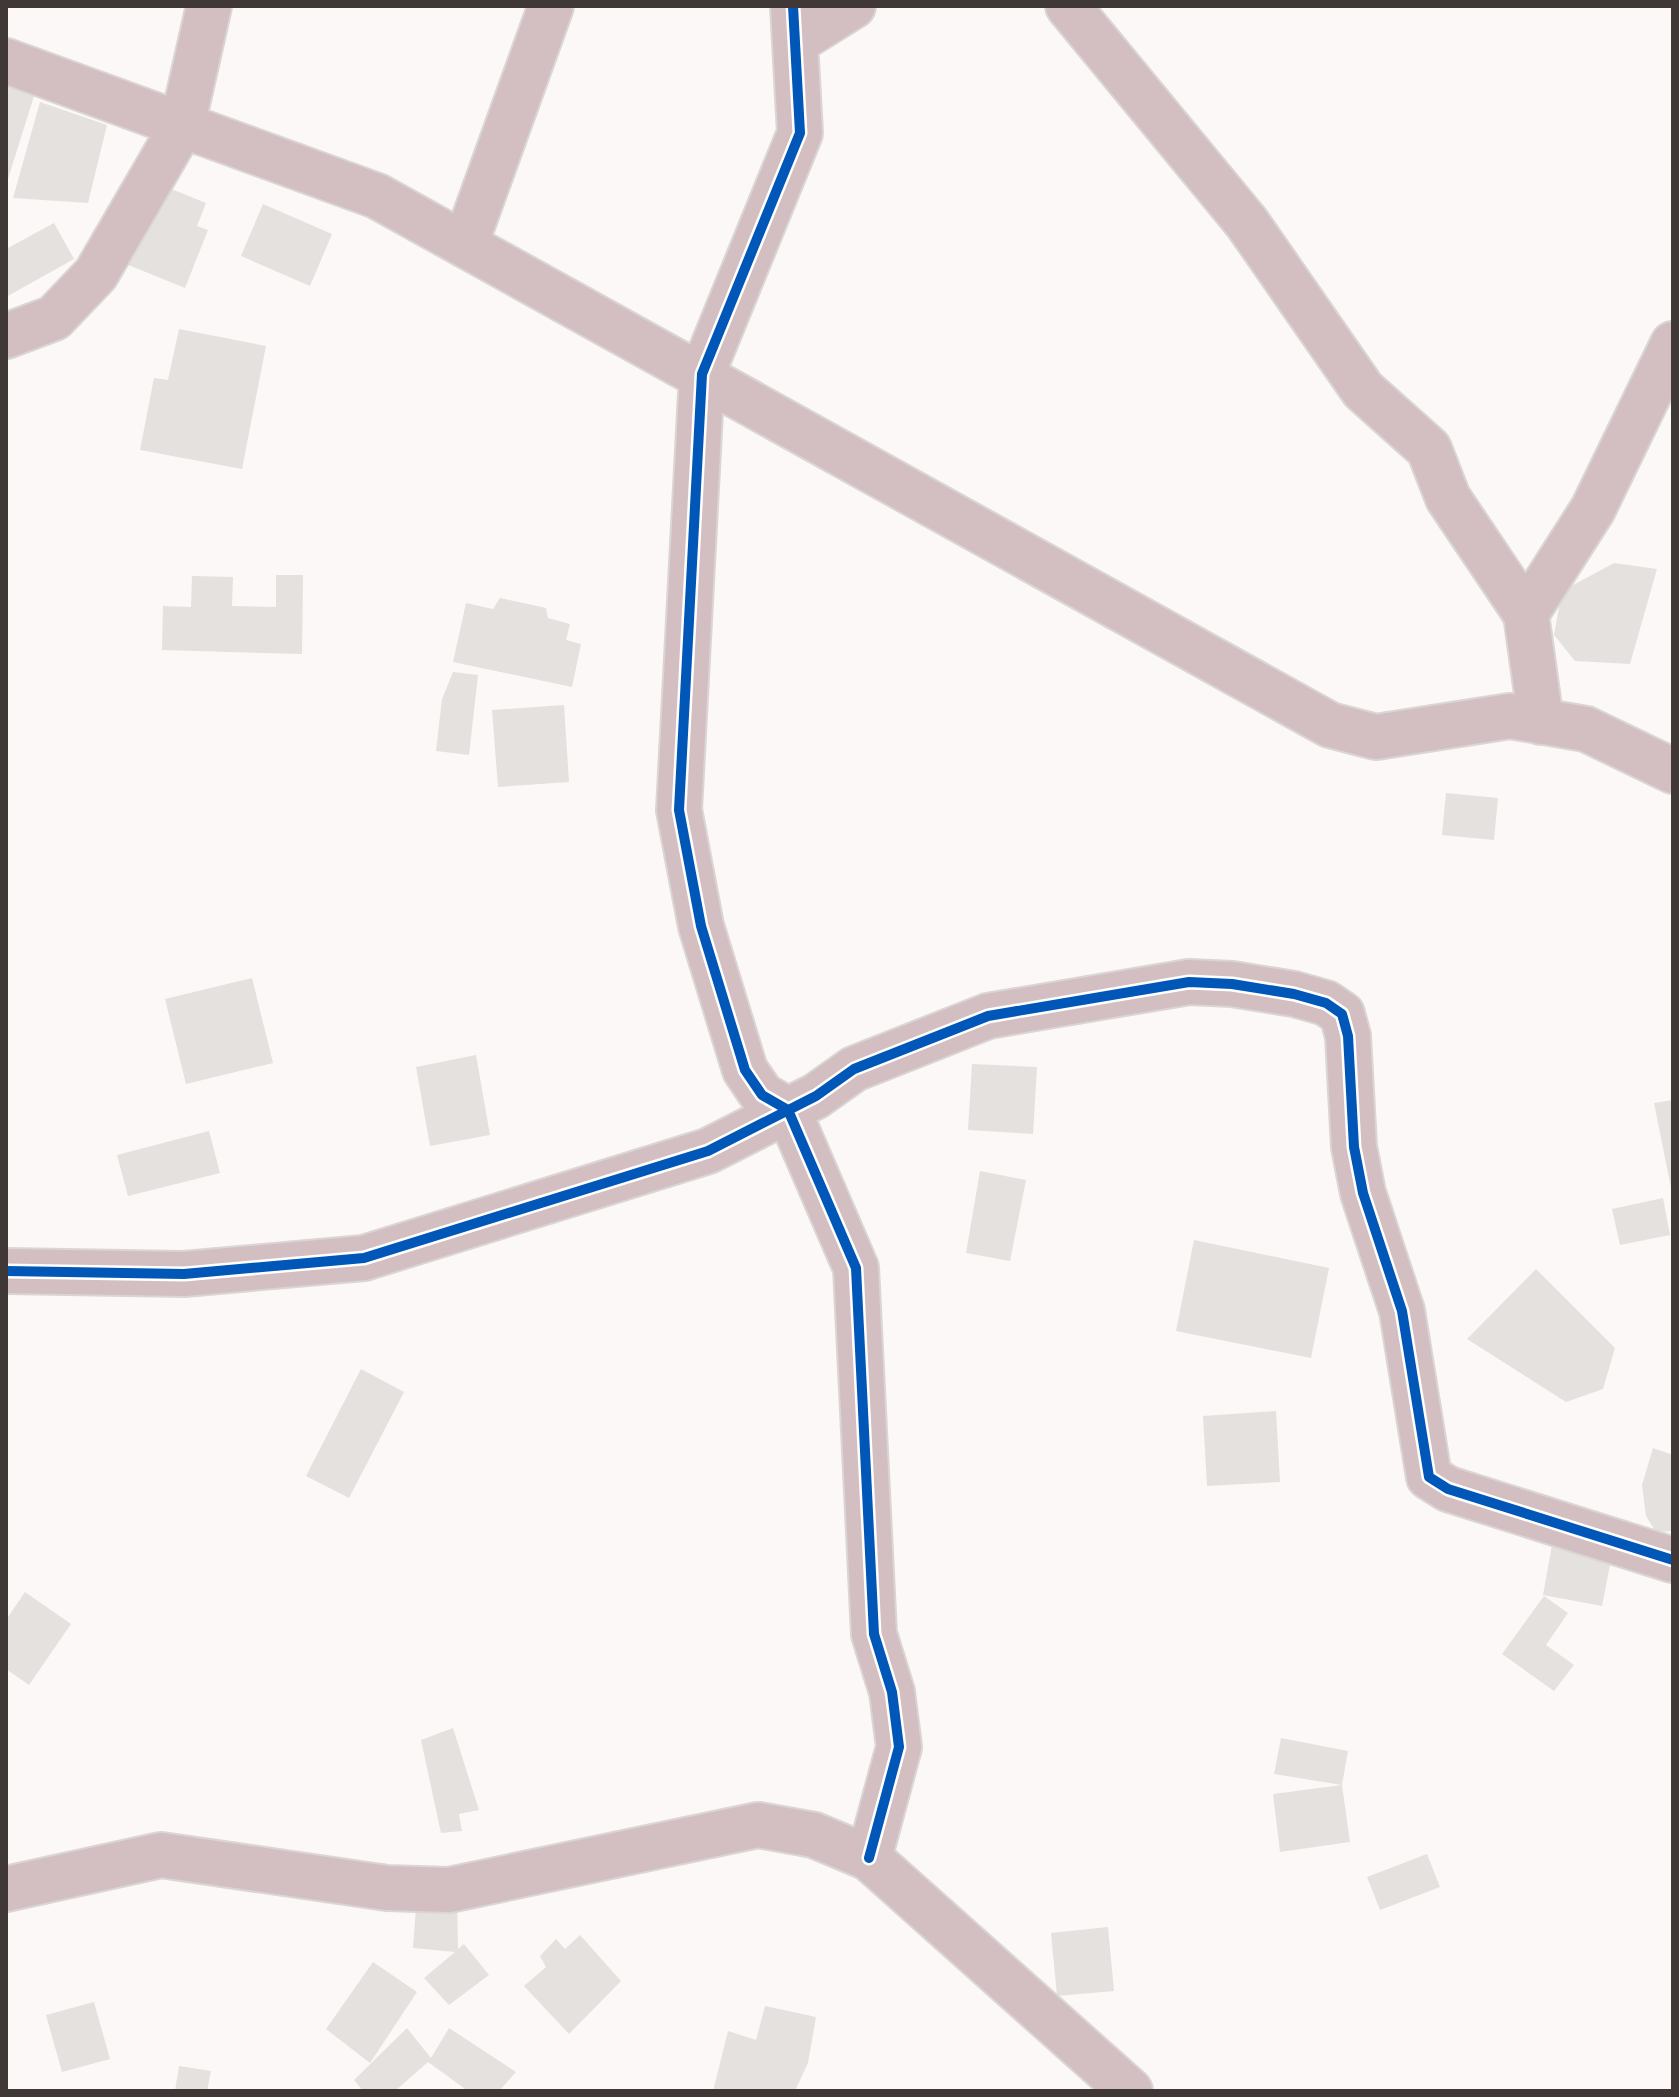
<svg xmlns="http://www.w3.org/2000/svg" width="1679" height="2097" viewBox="0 0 1679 2097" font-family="'Source Sans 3',sans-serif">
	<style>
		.building { fill: #e5e1de }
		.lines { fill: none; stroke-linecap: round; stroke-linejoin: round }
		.minor-casing { stroke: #d9d6d5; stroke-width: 48 }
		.minor { stroke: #d3bfc1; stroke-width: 44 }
		.cycleway-casing { stroke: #fff; stroke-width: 15 }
		.cycleway { stroke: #0057b8; stroke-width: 10 }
	</style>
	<rect width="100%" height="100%" fill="#fcf8f7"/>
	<!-- building -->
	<path class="building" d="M6,83l29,10 -28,89h-1z
		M40,102l67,23 -19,78 -75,-5z
		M169,188l37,15 -9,23 11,4 -23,58 -59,-24 22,-58 12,4z
		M263,204l69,30 -22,52 -69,-30z
		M54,223l20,36 -68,38v-48z
		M179,329l87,17 -24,123 -102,-19 14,-72 14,2z
		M1614,563l43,6 -27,95 -55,-3 -21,-26 8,-44z
		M276,575h27l-1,79 -140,-4 1,-44 28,1 1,-31 41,1 -1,29 44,1z
		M500,598l46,10 2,10 22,6 -4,16 15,4 -9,43 -119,-25 13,-59 27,6z
		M453,672l25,3 -9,80 -33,-4 6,-52z
		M564,705l5,77 -71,5 -6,-77z
		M1446,793l52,5 -4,42 -52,-5z
		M252,978l21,85 -87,21 -21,-85z
		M476,1055l14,80 -60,11 -14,-79z
		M972,1064l65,3 -4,67 -65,-4z
		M1673,1100v92l-1,1 -18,-90z
		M209,1131l11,42 -92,23 -11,-41z
		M980,1171l46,9 -16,81 -44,-8z
		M1663,1198l7,37 -50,10 -8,-36z
		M1194,1240l135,28 -18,90 -135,-27z
		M1536,1269l79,79 -12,41 -37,13 -99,-63z
		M361,1369l43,23 -55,106 -43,-22z
		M1276,1411l4,71 -73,4 -4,-70z
		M1653,1448l20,7v76l-17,1 -10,-16 -4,-31z
		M1552,1545l60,10 -10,51 -59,-11z
		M25,1592l46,32 -42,61 -23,-16v-49z
		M1544,1596l24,17 -22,32 28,20 -20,26 -52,-37z
		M453,1728l26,82 -20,4 3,17 -21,2 -20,-93z
		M1281,1738l67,13 -6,34 -68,-11z
		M1342,1785l8,57 -70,10 -7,-58z
		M1427,1854l13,33 -60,23 -13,-33z
		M417,1894l40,3 1,52 6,-5 25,31 -40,30 -25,-27 31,-26 -42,-4z
		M1108,1927l6,64 -57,5 -6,-63z
		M580,1935l41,46 -52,53 -45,-48 22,-19 -6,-11 16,-17 9,10z
		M373,1962l44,30 -47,71 -44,-34z
		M94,2002l16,57 -48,13 -16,-57z
		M765,2006l51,11 -8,46 -13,28h-82l15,-60 28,9z
		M407,2028l24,30 18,-30 67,44 -17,19h-31l-40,-29 -33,29h-32l-9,-11z
		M179,2066l32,5 -4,20h-32z"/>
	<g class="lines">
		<defs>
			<path id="minor" d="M793,6l7,127 -98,241 -23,436 22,116 44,144 17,25 26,15 68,158 18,366 18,58 7,55 -30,111
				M1068,6l179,217 116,167 66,59 19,49 78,116 15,108
				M797,41l56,-35
				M6,61l371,135 953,529 46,12 134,-21 76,13 87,42
				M465,245l86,-239
				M6,336l48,-18 42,-44 86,-148 27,-120
				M1526,614l67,-105 80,-165
				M6,1271l178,3 180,-16 344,-107 108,-55 38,-27 134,-53 201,-34 43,2 62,10 32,9 16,11 6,22 6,111 9,46 39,118 27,166 19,12 225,71
				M6,1889l155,-34 226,33 62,2 309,-65 56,10 55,23 261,233"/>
		</defs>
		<!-- minor casing -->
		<use href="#minor" class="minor-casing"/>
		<!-- minor -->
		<use href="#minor" class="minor"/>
		<defs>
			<path id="cycleway" d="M793,6l7,127 -98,241 -23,436 22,116 44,144 17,25 26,15 68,158 18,366 18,58 7,55 -30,111
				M6,1271l178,3 180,-16 344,-107 108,-55 38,-27 134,-53 201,-34 43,2 62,10 32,9 16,11 6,22 6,111 9,46 39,118 27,166 19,12 225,71"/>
		</defs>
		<!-- cycleway casing -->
		<use href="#cycleway" class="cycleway-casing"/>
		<!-- cycleway -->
		<use href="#cycleway" class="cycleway"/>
	</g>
	<!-- border -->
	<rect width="1679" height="2097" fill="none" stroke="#403837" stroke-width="16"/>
</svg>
